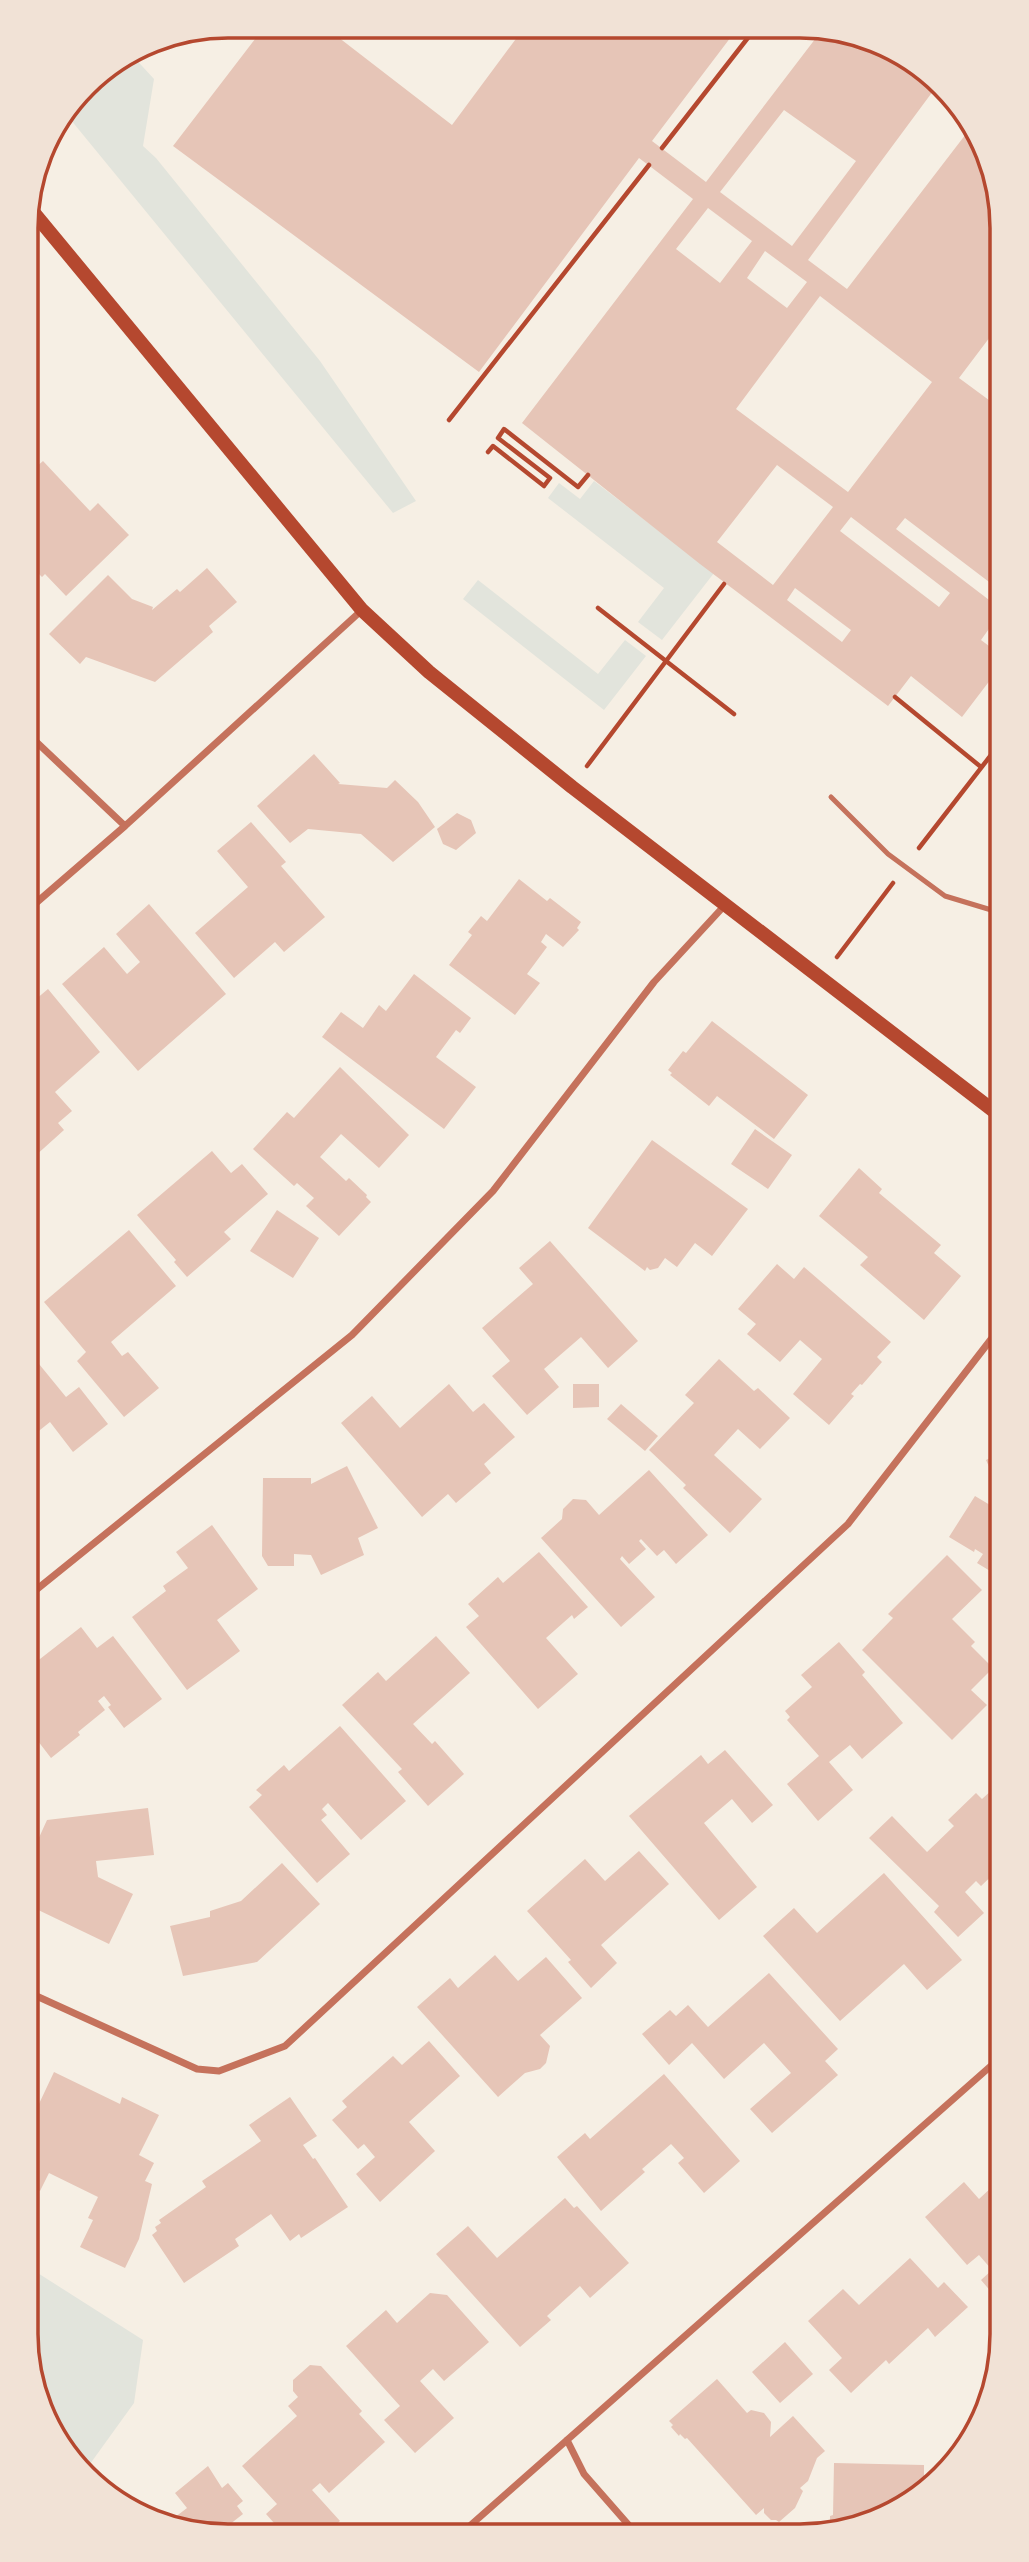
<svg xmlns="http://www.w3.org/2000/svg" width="1029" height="2562" viewBox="0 0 1029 2562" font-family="'Exo 2',sans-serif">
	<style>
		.green { fill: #e2e4dc }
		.building { fill: #e6c5b7; fill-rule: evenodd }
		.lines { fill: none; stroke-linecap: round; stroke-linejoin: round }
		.path { stroke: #b5482f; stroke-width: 4.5 }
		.service { stroke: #c5725c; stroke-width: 5 }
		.minor { stroke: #c5725c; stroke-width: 7 }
		.secondary { stroke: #b5482f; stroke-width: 14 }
		.rim { fill: none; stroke: #b5482f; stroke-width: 3.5 }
	</style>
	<rect width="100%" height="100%" fill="#f6efe4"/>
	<!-- green -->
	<path class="green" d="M131,54l23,25 -11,67 13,12 164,203 96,140 -23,12 -327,-399 29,-37z
		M594,481l120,92 -52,67 -24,-18 26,-34 -116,-90 11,-15 21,16z
		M478,580l120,94 27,-34 21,16 -42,54 -141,-111z
		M33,2270l110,70 -9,63 -44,61 -9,4 -48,-83z"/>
	<!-- building -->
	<path class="building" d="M265,26l60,1 127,98 72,-97 213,1 -85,112 54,41 116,-152h17l100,53 -131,177 39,29 122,-159 27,47v152l-37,49 38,28v182l-92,-70 -9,11 101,77v25l-6,-5 -10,14 16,12v19l-35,46 -51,-41 -23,30 -188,-142 -178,-141 171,-224 -54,-41 -160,214 -306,-226zM784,110l72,51 -64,85 -72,-54zM708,208l44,33 -32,42 -44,-34zM765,251l42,31 -20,26 -40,-30zM820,296l112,86 -84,110 -112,-83zM777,465l56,42 -60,78 -56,-43zM851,517l99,76 -11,14 -99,-76zM795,588l56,42 -9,12 -55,-42z
		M43,461l47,50 8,-8 31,32 -63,61 -21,-22 -3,3 -14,-14 -1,-88z
		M207,568l30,34 -28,24 4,6 -58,50 -69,-25 -6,7 -31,-30 59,-59 24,24 21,8 -1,3 25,-21 3,3z
		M314,754l26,29 -2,1 49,4 8,-8 23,22 17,25 -42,35 -32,-28 -53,-5 -18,14 -33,-37z
		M457,813l14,7 5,13 -20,17 -13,-6 -6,-15z
		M251,822l35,40 -5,4 44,51 -41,35 -9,-10 -41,36 -39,-45 53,-46 -31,-36z
		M519,879l28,22 3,-3 31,24 -4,6 2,2 -16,17 -17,-13 -5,8 6,5 -20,27 13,9 -25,32 -66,-50 23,-30 -4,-3 13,-16 6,5z
		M149,904l77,90 -88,77 -76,-87 42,-37 23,27 13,-12 -24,-28z
		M414,974l57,44 -11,15 -4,-3 -20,27 40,30 -32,42 -122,-92 19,-25 22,16 16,-23 7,6z
		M48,989l52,63 -45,40 17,19 -14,12 6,7 -30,27 -5,-5v-109l6,-6 -6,-7v-25z
		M712,1021l96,74 -34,44 -57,-43 -8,10 -39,-31 2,-2 -4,-3 15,-19 3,2z
		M340,1067l69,68 -30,33 -38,-34 -21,23 26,24 3,-3 18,17 -1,2 5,5 -32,34 -33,-30 8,-8 -17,-15 -3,3 -41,-37 34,-37 7,6z
		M755,1129l37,26 -24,34 -37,-25z
		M652,1140l96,69 -36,47 -17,-13 -18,24 -12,-9 -7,10 -8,2 -3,-3 -2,4 -57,-43z
		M212,1151l19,22 11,-9 26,30 -44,38 7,7 -44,38 -13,-15 2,-2 -39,-45z
		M859,1168l23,21 -3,4 62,52 -7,8 27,23 -37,44 -64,-55 8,-8 -49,-41z
		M277,1210l42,28 -26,40 -43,-27z
		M129,1230l47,56 -65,56 11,14 6,-4 31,36 -35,29 -47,-56 9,-9 -42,-50z
		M550,1241l88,100 -30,27 -27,-31 -37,32 15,18 -32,28 -35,-39 18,-15 -28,-33 51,-44 -14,-16z
		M777,1264l17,15 10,-12 87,75 -14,15 5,5 -20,23 -2,-1 -9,10 3,2 -25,29 -36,-31 29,-35 -22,-19 -20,22 -33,-28 9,-10 -18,-15z
		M30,1353l36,44 13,-10 29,37 -35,28 -23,-30 -20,16z
		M719,1359l35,32 4,-3 32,30 -30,31 -22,-20 -24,26 48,44 -32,34 -47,-45 3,-3 -37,-35 45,-47 -9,-8z
		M449,1384l24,28 11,-9 31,34 -31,27 7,9 -35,30 -8,-9 -26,23 -81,-94 31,-27 28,32z
		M573,1384h26v23l-26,1z
		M621,1404l37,32 -13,15 -38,-32z
		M1000,1453v53l-6,-6 1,-14 2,-2 -11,-24z
		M347,1466l31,62 -20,10 6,17 -43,20 -10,-20 -17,-1v12h-26l-6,-10 1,-78h48v6z
		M649,1470l59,65 -32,29 -12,-14 -7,6 -16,-17 -2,2 7,8 -17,15 -7,-8 -2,3 35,38 -34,30 -80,-89 21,-19 1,-10 10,-10 13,1 13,15z
		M975,1496l25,15v66l-23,-14 6,-9 -8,-5 -1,3 -25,-15z
		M212,1525l46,64 -41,31 23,31 -53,39 -55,-73 34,-26 -3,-5 25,-18 -12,-16z
		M539,1552l49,55 -14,12 -2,-4 -26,23 32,36 -40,35 -72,-82 13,-11 -11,-12 30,-27 5,6z
		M947,1555l35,35 -30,29 23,23 -4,4 22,22 -22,22 16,15 -35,35 -90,-90 31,-32 -5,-4z
		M81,1627l16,21 16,-12 49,63 -38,29 -16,-21 3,-2 -7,-9 -6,5 7,9 -27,22 2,3 -29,23 -20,-26v-66z
		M436,1636l34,37 -57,51 19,20 3,-3 29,33 -36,32 -30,-34 4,-3 -60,-64 36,-33 8,9z
		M839,1642l26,30 -3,3 41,48 -41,36 -12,-14 -21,17 24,28 -35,31 -31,-37 32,-28 -32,-36 3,-3 -5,-6 27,-24 -11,-12z
		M340,1726l66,75 -45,39 -33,-37 -6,6 5,6 -6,5 29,34 -33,29 -68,-76 13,-12 -6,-5 28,-25 5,6z
		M725,1750l48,55 -21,18 -20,-24 -28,24 53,64 -38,33 -90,-104 72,-61 7,9z
		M993,1789l8,8v70l-20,19 -5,-5 -11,11 19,21 -26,24 -24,-25 5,-6 -70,-68 23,-22 35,36 27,-26 -6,-6 28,-27 6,6z
		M148,1808l6,47 -58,6 2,16 35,17 -24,50 -77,-37v-54l15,-33z
		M639,1851l30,33 -68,61 16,18 -26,25 -23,-26 3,-2 -44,-49 58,-52 20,22z
		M282,1863l38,41 -63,58 -74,14 -13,-50 40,-9v-6l31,-10z
		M884,1873l78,87 -35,30 -23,-26 -64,57 -77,-85 31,-28 23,25z
		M495,1955l23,26 28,-24 36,41 -42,37 10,11 -4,17 -6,6 -15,4 -27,24 -81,-90 33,-29 8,10z
		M769,1973l69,76 -13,12 13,14 -66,58 -22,-24 41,-36 -27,-30 -40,36 -32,-36 -23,22 -27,-31 28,-24 6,6 12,-11 20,22z
		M429,2041l31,35 -51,46 26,29 -55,51 -24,-28 19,-17 -11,-13 -6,5 -26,-29 15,-13 -5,-6 51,-45 9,9z
		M54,2072l66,32 2,-7 37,18 -20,40 15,8 -9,18 7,3 -13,55 -14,29 -45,-21 13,-27 -5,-2 10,-21 -49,-24 -9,18 -8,-3v-77l2,-4 3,1z
		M664,2074l76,87 -36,32 -26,-30 6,-5 -13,-14 -29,25 3,3 -44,39 -44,-54 28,-24 5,6z
		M290,2097l27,39 -14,9 10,14 2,-1 33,49 -47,31 -2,-4 -9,7 -19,-27 -36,25 4,7 -55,37 -32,-48 5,-4 -2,-4 6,-4 -2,-3 47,-33 -4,-6 59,-40 -12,-16z
		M964,2182l15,17 14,-13 7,8 2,-1v105l-3,3 -18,-21 11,-10 -13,-15 -12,10 -42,-48z
		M565,2198l9,10 3,-2 52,57 -39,35 -10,-12 -33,30 4,4 -31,27 -84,-93 32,-28 29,32z
		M910,2258l28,30 6,-6 24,25 -33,30 -7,-9 -39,36 -3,-4 -35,33 -22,-23 13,-12 -34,-37 35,-32 16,16z
		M430,2293l17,2 42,47 -45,39 -11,-12 -13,12 34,37 -39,35 -31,-33 16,-14 -54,-60 40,-36 11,13z
		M785,2342l28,32 -33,29 -28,-31z
		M310,2365l11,1 41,45 -3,3 26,28 -56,51 -9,-10 -8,7 28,31 -12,10 -46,1 -16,-18 11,-10 -35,-38 55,-50 -9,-10 10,-9 -5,-6v-11z
		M717,2379l30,34 4,-3 13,3 7,9 -1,15 23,-21 32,35 -8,7 -9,23 -8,7 3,3 -8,17 -16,14 -3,-2h-5l-7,-7v-5l-8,7 -69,-77 -2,1 -5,-5 -1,2 -8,-9 2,-2 -4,-4z
		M834,2463l90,2v11h13l-85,53h-14v-2h-8v-11l3,-1z
		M208,2466l14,22 6,-5 15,18 -6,5 6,8 -23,18h-30l-20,-11 17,-13 -12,-15z"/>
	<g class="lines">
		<!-- path -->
		<path class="path" d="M662,148l92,-118
			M449,420l200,-255
			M488,452l5,-6 51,40 6,-8 -52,-40 6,-9 74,58 10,-12
			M598,608l136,106
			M895,697l86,70
			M587,766l137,-182
			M919,848l79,-102
			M837,957l56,-74"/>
		<!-- service -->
		<path class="service" d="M831,797l57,57 57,42 53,16"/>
		<!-- minor -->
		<path class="minor" d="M28,734l97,92
			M29,909l96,-83 237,-216
			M31,1594l321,-259 141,-144 161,-209 71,-77
			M32,1994l165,75 22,2 66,-25 563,-522 151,-195
			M567,2440l17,34 49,56
			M464,2531l537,-474"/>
		<!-- secondary -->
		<path class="secondary" d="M29,207l333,403 67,62 143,115 427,328"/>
	</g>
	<!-- crop -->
	<path d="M0 0H1029V2562H0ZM228 38H800A190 190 0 0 1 990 228V2334A190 190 0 0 1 800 2524H228A190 190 0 0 1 38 2334V228A190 190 0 0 1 228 38Z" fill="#f1e2d6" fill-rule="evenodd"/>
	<path class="rim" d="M228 38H800A190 190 0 0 1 990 228V2334A190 190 0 0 1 800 2524H228A190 190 0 0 1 38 2334V228A190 190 0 0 1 228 38Z"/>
</svg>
